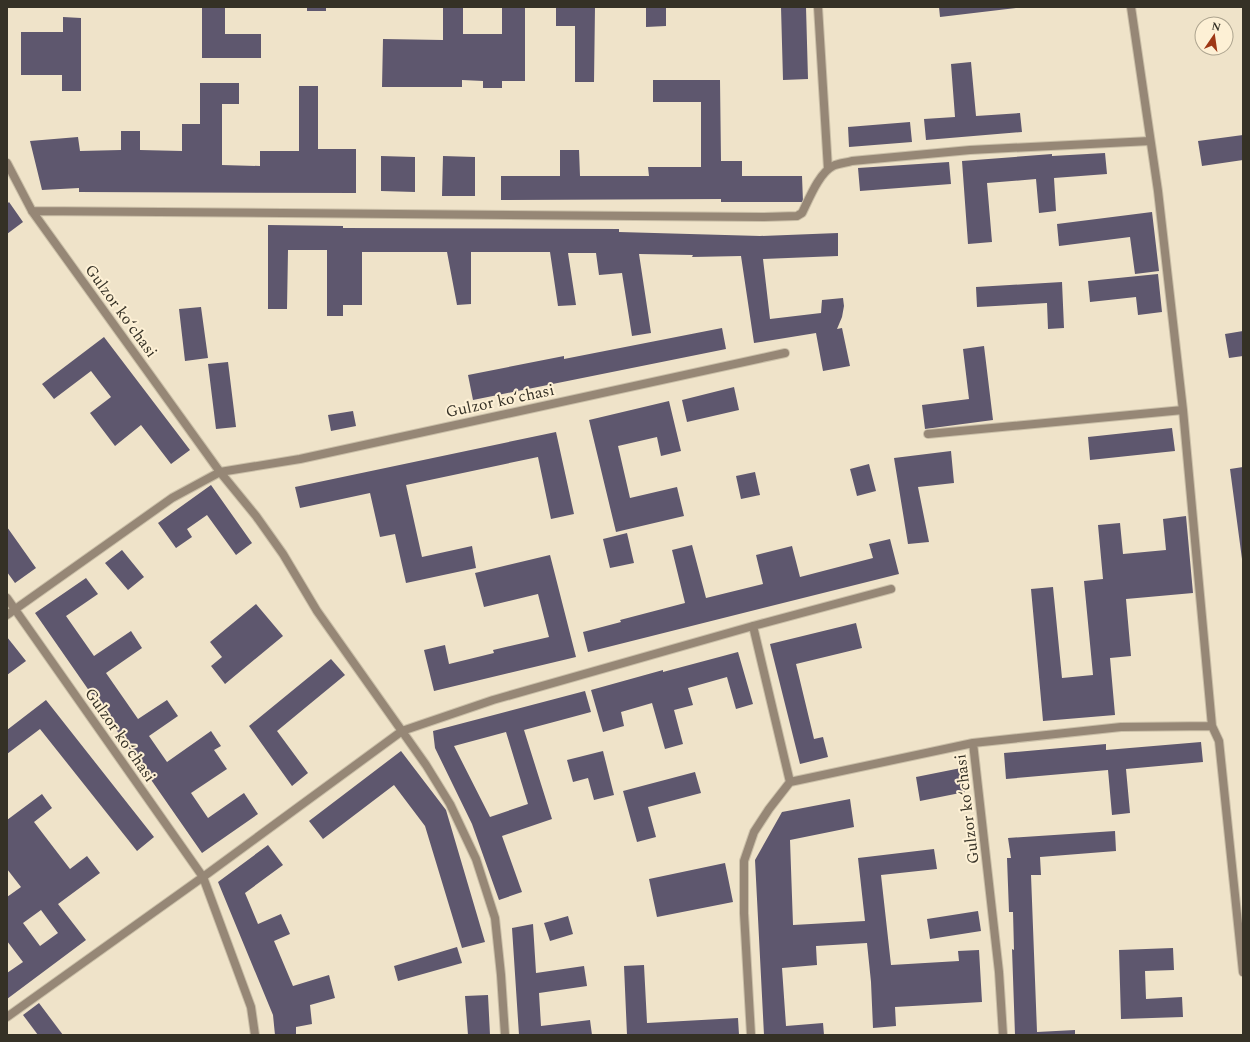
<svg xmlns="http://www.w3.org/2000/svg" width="1250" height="1042" viewBox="0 0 1250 1042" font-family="Spectral,serif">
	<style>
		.building { fill: #5e576e; fill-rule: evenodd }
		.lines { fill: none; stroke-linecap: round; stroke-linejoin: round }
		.lane-casing { stroke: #cabfa8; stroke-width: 10 }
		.street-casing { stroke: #cabfa8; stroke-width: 10 }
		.lane { stroke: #968776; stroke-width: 8 }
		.street { stroke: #968776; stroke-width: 8 }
		.labels { text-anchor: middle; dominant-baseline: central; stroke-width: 4; stroke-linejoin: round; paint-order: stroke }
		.street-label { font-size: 16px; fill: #353126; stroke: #fdf0d5 }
	</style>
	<rect width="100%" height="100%" fill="#efe3c9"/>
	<!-- building -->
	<path class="building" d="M202,7h23v27h36v24h-59z
		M307,7h19v4h-19z
		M443,7h20v27h39v-27h23v74h-23v7h-19v-7l-21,-1v7h-80l1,-48 60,1z
		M556,7h39l-1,75h-19v-56h-19z
		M646,7h20v19l-20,1z
		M781,7h25l2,72 -25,1z
		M939,7h77v1l-76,9z
		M63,17l18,1v73h-19v-16h-41v-43h42z
		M971,62l5,54 44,-3 2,19 -96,8 -2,-21 31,-2 -4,-53z
		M653,80h67l1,81h21v15h60l1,26h-82v-3l-220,1v-24h59v-26h19l1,26h69l-1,-9h53v-65h-48z
		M200,83h39v21h-17v61l38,1v-15h39v-65h19v63h38v44l-277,-1v-4l-37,2 -12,-49 48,-4 2,14 41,-1v-19h19v19l42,1v-27h18z
		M910,122l2,20 -63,5 -1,-20z
		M1243,135v25l-41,6 -4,-25z
		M1105,153l2,21 -53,4 2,33 -17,2 -3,-34 -49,4 5,59 -24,2 -6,-83 90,-7v2z
		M381,156l34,1v35l-34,-1z
		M443,156l32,1v39h-33z
		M949,162l2,22 -91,7 -2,-23z
		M9,202l14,20 -16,12v-30z
		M1152,212l7,59 -24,3 -5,-37 -71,9 -2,-22z
		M268,225l75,1v2l276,1v3l141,4 78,-3v23l-75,3 7,60 51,-6 1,-13 21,-2 1,8 -2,11 -5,12 5,-1 8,38 -27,5 -7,-38 -62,10 -13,-87 -49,1 1,-2 -54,-1 12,79 -19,3 -10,-63 -23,2 -3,-22h-28l8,52 -18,1 -8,-54h-79v52l-14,1 -10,-53h-85v53h-19v11h-16v-66h-39l-1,59h-19z
		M1158,274l4,38 -24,3 -2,-18 -46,5 -2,-21z
		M1062,282l2,46 -16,1 -1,-26 -70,4 -1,-20z
		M201,307l7,51 -23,3 -6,-52z
		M722,328l4,21 -253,51 -5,-25 96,-19v3z
		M1243,331v25l-14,2 -4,-24z
		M104,337l86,113 -19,14 -30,-39 -26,21 -25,-33 21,-16 -20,-26 -37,28 -12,-15z
		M984,346l9,74 -68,9 -3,-24 47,-6 -6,-50z
		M228,362l8,65 -20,2 -8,-65z
		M734,387l5,23 -52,12 -5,-22z
		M669,401l12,50 -20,5 -4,-19 -39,9 12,52 47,-11 7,29 -68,16 -27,-112z
		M353,411l3,15 -25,5 -3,-16z
		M1172,428l3,23 -85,9 -2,-23z
		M556,432l18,82 -23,5 -13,-62 -132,28 16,72 50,-11 4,22 -70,15 -11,-49 -15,3 -10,-44 -70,15 -5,-21z
		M951,451l3,32 -36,4 11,55 -21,2 -14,-86z
		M869,464l7,27 -19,5 -7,-27z
		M1243,467v92h-1l-12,-90z
		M755,472l5,23 -19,4 -5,-23z
		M211,485l41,58 -16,12 -29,-40 -20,14 5,8 -16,11 -18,-25z
		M1186,516l7,77 -67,6 5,57 -21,2 5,57 -72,6 -12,-132 22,-2 9,91 31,-3 -9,-94 19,-2 -5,-54 22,-2 3,31 43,-4 -3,-31z
		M7,527l29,41 -21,15 -8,-11z
		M627,533l7,30 -24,5 -7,-29z
		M890,539l9,35 -311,78 -5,-20 38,-10 -1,-2 65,-17 -13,-53 20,-5 14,53 57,-14 -7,-29 36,-9 8,31 73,-19 -4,-14z
		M122,550l22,27 -16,13 -23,-27z
		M550,555l26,102 -142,34 -10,-41 21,-5 4,19 45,-11 -1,-3 56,-13 -11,-43 -54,13 -9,-34z
		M86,578l12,16 -32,22 28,40 37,-25 11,17 -36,25 32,46 29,-19 11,16 -29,20 18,26 44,-31 10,15 -7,4 13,19 -36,24 17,25 36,-25 14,21 -56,39 -167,-240z
		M256,604l27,32 -58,48 -14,-18 11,-9 -12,-15z
		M856,623l6,25 -66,16 18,75 9,-2 5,20 -28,7 -30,-120z
		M7,637l19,24 -19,14z
		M738,652l15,52 -17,5 -9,-32 -39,11 5,17 -19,5 9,34 -18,5 -13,-46 -31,9 3,14 -21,6 -12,-42 72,-20v2z
		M331,659l14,16 -68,56 31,42 -16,13 -43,-60z
		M585,691l6,21 -67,18 28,89 -50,17 20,56 -23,8 -27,-76 -37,-76 -2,-17zM506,732l22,72 -38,13 -36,-71z
		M46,700l108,137 -17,14 -97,-122 -33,25v-24z
		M1201,742l2,20 -77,7 4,44 -18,2 -4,-45 -102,9 -2,-26 102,-9v6z
		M401,751l45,59 39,132 -23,6 -37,-122 -31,-41 -71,54 -14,-18z
		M603,751l11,44 -20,5 -6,-22 -15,4 -6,-22z
		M961,768l4,24 -45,9 -4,-24z
		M695,772l6,21 -53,14 8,30 -19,5 -14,-51z
		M42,794l10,14 -18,14 36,47 17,-13 13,17 -42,31 28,36 -79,59v-26l16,-11 -16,-21v-44l14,-10 -14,-18v-49zM41,910l17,23 -18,13 -17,-23z
		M850,799l4,28 -64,13 3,85 72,-4 -7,-63 76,-9 3,20 -56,6 10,90 68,-4 -1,-10 21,-1 3,52 -87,5 1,19 -23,2 -2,-46 -4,-39 -51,3 1,19 -35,3 4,58 37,-3 1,12h-60l-9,-175 27,-48z
		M1115,831l1,20 -76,6 1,18h-10l6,157 38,-2v5h-60l-3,-86 2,1 -1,-38h-4l-2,-54h4l-3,-20z
		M268,845l15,20 -38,28 13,31 23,-10 9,20 -16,7 19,45 36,-11 6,23 -25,7 2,19 -16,3v8h-21l-2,-20 -55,-133z
		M725,863l8,39 -76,15 -8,-38z
		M978,911l3,20 -51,8 -3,-20z
		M568,916l5,18 -23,7 -6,-18z
		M533,924l3,49 48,-7 3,20 -48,7 2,33 49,-6 2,15h-73l-7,-107z
		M457,947l5,16 -64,18 -4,-15z
		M1173,948l1,22 -29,1 1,28 36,-2 1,20 -62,2 -2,-69z
		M644,965l3,58 91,-5 1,17h-112l-3,-69z
		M488,995l2,40h-22l-3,-39z
		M39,1003l24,32h-25l-15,-20z"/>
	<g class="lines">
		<defs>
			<path id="lane" d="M818,7l10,162"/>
			<path id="street" d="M7,163l25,48 188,261 36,44 27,38 34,57 109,154 24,39 26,55 19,59 6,57 4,60
				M32,211l732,6 33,-1 5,-3c7,-14 17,-40 31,-47 6,-3 13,-3 19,-5l118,-11 180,-9
				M928,434l255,-24
				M7,598l196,279 48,130 4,28
				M7,615l165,-117 48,-26 80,-13 485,-106
				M1212,726l7,15 24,231
				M973,743l148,-16 91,-1 -29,-316 -25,-219 -27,-184
				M790,782l183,-39 26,229 4,63
				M7,1017l196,-140 199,-146 91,-31 260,-74 138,-37
				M751,1035l-7,-122v-52l10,-29 15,-23 21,-27 -37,-156"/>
		</defs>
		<!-- lane casing -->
		<use href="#lane" class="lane-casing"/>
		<!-- street casing -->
		<use href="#street" class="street-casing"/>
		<!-- lane -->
		<use href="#lane" class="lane"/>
		<!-- street -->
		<use href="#street" class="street"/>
	</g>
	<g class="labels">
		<!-- street labels -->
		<g class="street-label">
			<text transform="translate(121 311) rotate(54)">Gulzor koʻchasi</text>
			<text transform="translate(500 401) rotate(-12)">Gulzor koʻchasi</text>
			<text transform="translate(120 735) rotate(55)">Gulzor koʻchasi</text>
			<text transform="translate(967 809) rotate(-97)">Gulzor koʻchasi</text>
		</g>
	</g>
	<!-- border -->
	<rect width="1250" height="1042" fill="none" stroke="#353126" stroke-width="16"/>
	<!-- north arrow -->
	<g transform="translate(1214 36) rotate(13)"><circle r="19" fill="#fdf0d5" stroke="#ada48f"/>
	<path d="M0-3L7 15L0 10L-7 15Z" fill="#9e3715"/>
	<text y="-6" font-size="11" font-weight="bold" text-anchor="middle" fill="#353126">N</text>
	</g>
</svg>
